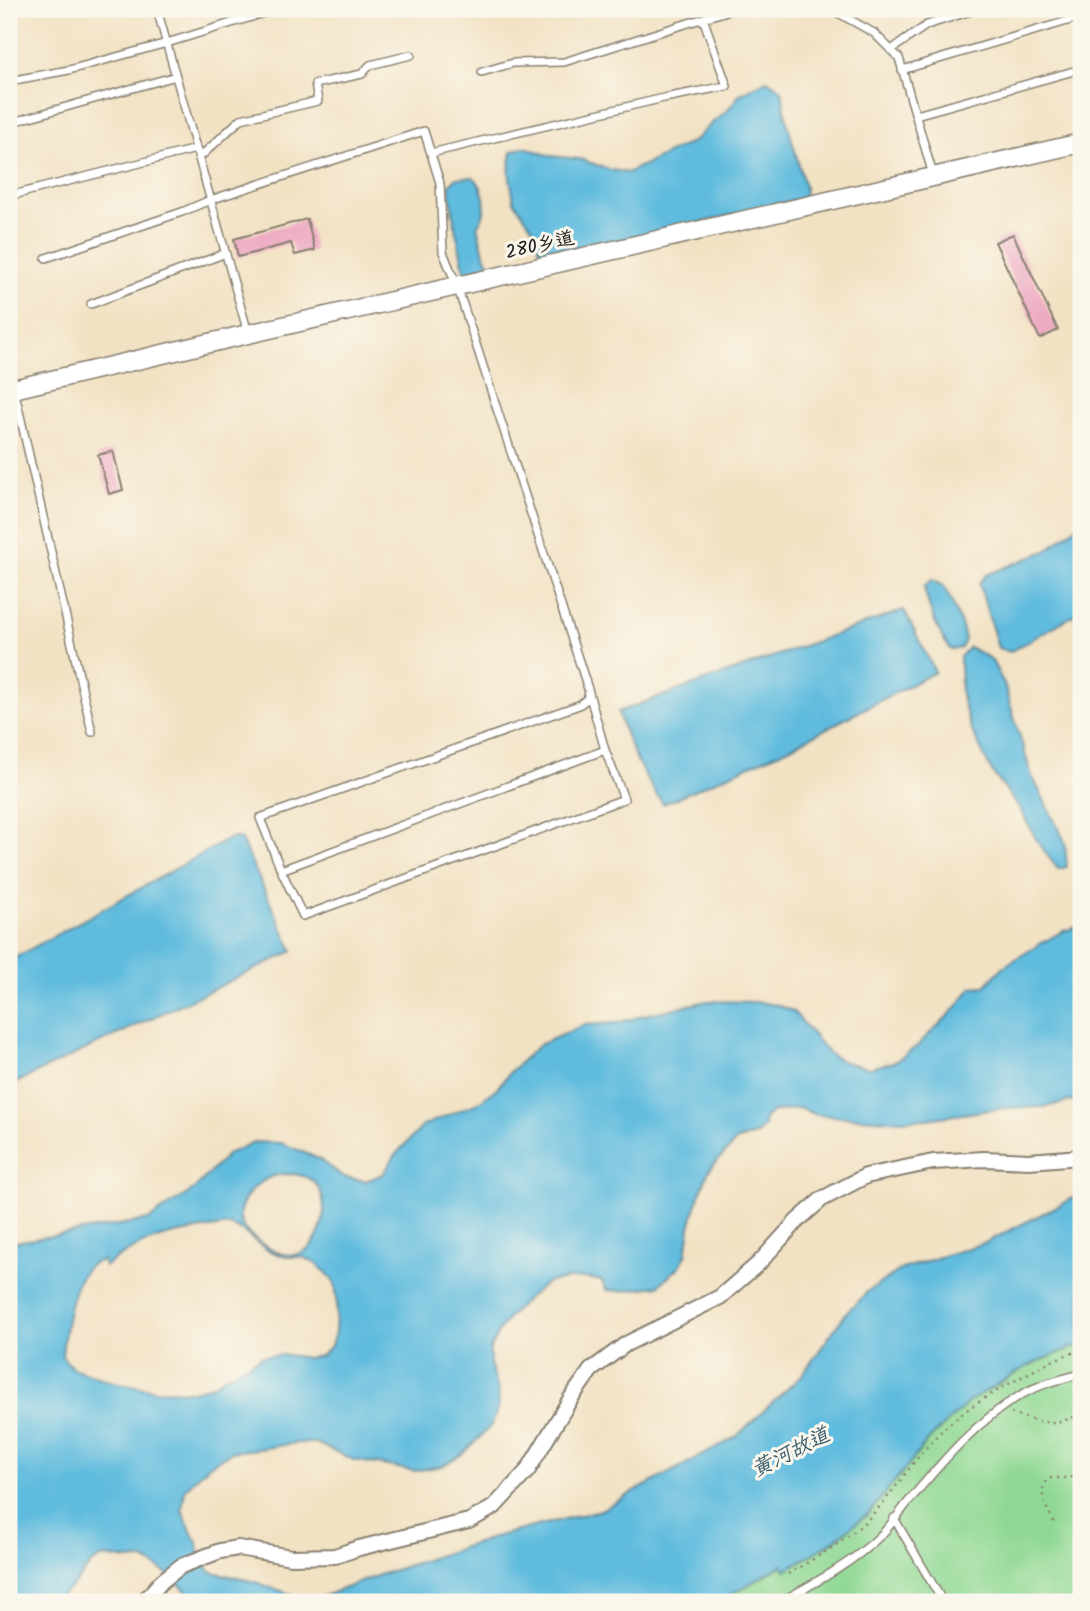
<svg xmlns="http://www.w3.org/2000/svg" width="1090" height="1611" viewBox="0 0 1090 1611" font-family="Kalam,'LXGW WenKai TC',sans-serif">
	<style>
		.green { fill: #8ed893; stroke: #557a58; stroke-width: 2 }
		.water { fill: #60bcde; stroke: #3e6c7d; stroke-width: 2; fill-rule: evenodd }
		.building { fill: #edaac2 }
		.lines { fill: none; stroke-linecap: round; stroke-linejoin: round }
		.service-casing { stroke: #877f70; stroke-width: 10 }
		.minor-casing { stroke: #877f70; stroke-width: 18 }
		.tertiary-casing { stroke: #877f70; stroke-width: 21 }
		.path { stroke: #877f70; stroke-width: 2.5; stroke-dasharray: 2 5; stroke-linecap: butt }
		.service { stroke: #fff; stroke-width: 7 }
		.minor { stroke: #fff; stroke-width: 14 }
		.tertiary { stroke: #fff; stroke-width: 18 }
		.labels { text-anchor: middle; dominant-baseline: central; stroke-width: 6; stroke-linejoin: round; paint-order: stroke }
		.street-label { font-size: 19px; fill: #1c1c1c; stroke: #fbf7ec }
		.water-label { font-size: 21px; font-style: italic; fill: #375c6a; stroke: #fbf7ec }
	</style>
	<rect width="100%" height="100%" fill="#fbf7ec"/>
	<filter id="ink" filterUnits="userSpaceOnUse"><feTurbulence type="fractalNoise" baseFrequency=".0143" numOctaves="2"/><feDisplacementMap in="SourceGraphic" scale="14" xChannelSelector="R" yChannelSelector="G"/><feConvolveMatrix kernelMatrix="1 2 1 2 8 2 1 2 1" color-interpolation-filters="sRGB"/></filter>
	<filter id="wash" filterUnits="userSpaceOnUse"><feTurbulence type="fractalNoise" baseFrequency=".00686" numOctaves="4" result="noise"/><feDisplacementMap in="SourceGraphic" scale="28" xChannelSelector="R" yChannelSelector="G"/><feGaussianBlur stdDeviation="1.57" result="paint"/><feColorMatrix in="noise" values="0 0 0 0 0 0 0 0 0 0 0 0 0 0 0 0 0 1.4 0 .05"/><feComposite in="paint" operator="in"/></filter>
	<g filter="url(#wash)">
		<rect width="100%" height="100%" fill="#f2e2c4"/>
		<!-- green -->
		<path class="green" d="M1081,1346v256h-363l65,-37 3,5 43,-26 40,-31 61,-75 40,-37 56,-34 44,-19z"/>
		<!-- water -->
		<path class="water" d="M767,80l15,10 5,32 18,65 -1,11 -255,61 -7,-2 -8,-27 -20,-29 -5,-29 3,-21 13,-4 25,9 30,3 28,10 19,4 67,-32 20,-20 12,-9 14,-18z
			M473,177c10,8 14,26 10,39 -1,4 -4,7 -6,10l7,27 5,10c-7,9 -13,12 -24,10l-10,-46 -6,-42 7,-7z
			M1081,523v88l-71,41 -12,-4 -19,-65 7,-8 60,-24z
			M932,580l11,6 7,12 12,29 3,13 -4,8 -10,2c-14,-18 -22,-41 -27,-63z
			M904,610l31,62 -146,76 -126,56c-18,-24 -37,-63 -45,-92z
			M969,647l22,12 13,25 27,90 34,68 2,25 -9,2 -18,-23 -20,-37 -28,-37 -21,-43 -10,-34 -1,-38z
			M231,838h9l53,113 -284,135v-125z
			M1081,926v180l-10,-5 -27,6 -41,1 -76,11 -37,1 -73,-5 -18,-7 -27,4 -7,5 -1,9 -8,9 -19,5 -28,30 -11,29 -8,28 -4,28 -6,11 -22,20 -38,5 -14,-1 -4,-9 -15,-3 -18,1 -21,3 -20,16 -18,18 -12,16 -8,17v15l9,29 -1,15 -7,18 -27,27 -22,13 -27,5 -61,-11 -38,-17h-21l-29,5 -35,4 -23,14 -23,23 -3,21 9,21 7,12 2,17 12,12 40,9 59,20 68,-26 122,-40 100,-25 135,-73 66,-62 44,-62 22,-22 34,-22 85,-27 94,-48v152l-11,2 -44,19 -56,34 -40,37 -61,75 -40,31 -44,26 -3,-5 -64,37h-521l-27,-27 -13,-8 -13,-7h-15l-18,-3 -10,1 -10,6 -13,16 -23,22h-46v-359l139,-23 45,-30 36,-37 25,-11 27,1 38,16 25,18 22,4 17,-7 14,-21 27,-28 54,-22 20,-16 13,-16 28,-26 45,-20 33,-2 28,-8 62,-14 51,1 18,3 17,6 36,43 15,8 25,6 25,-6 22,-15 39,-38 17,-22 13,-1 18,-19 37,-23 23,-13zM293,1174c4,1 11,2 15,4 26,13 17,62 -4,74 -16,9 -38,-4 -50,-14 -3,-3 -9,-7 -11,-11 -12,-21 14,-48 34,-52 5,-1 11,-1 16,-1zM230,1225l12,6 25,19 19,7h17l12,6 12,10 8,11 2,15 -2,33 -4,14 -10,10 -14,2 -19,-3 -25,1 -36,19 -14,10 -20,6 -38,-1 -46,-9 -37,-13 -10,-12c2,-22 9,-80 30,-92 3,-2 7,-3 11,-4l1,7c8,-5 15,-11 23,-15 31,-18 68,-22 103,-27z"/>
		<g id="blocks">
			<!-- building -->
			<path class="building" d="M307,219l8,31 -20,5 -4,-12 -53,14 -4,-18z
				M1013,234l45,96 -18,9 -45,-97z
				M113,451l10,39 -14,4 -11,-39z"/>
		</g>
	</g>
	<g filter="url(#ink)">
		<use href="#blocks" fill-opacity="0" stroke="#877f70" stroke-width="2"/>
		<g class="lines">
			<defs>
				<path id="service" d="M157,9l91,324
					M831,9l43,24 25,25 34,117
					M891,50l36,-25 50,-16
					M902,70l179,-53
					M482,72l31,-9 51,-1 169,-53
					M9,81l60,-11 98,-27 110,-34
					M916,115l165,-46
					M9,123l167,-47
					M431,153l233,-55 63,-12 -24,-68
					M199,158l42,-39 77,-18 -3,-17 47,-10 8,-9 41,-10
					M9,196l187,-47
					M46,258l136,-46 28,-12 214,-69 16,52 3,69 14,34 132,406 -2,7 -8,6 -319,113 21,52 22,46 321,-117 -19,-49
					M91,304l135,-51
					M14,389l78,343
					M281,870l324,-120 -16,-57
					M894,1518l49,84
					M780,1602c35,-19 73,-39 102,-68 10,-10 18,-22 27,-33 33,-39 67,-80 112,-106 19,-11 40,-16 60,-21"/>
				<path id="minor" d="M143,1602l19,-21 19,-15 39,-15 18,-3 53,9 44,-1 24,-8 110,-27 25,-14 34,-37 43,-72 20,-28 35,-26 94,-47 39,-34 38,-42 25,-22 44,-23 67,-14 51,-3 45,2 52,-4"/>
				<path id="tertiary" d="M9,390l239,-56 833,-191"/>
			</defs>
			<!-- service casing -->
			<use href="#service" class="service-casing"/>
			<!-- minor casing -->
			<use href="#minor" class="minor-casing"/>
			<!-- tertiary casing -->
			<use href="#tertiary" class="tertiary-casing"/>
			<!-- path -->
			<path class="path" d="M1011,1413c27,9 44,15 70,0
				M1054,1522c-8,-16 -18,-30 -5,-44h19l13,-3
				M788,1574c27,-16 56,-32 79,-54 21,-20 39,-49 58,-71 29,-35 59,-51 98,-73 19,-10 37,-21 58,-25"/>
			<!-- service -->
			<use href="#service" class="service"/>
			<!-- minor -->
			<use href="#minor" class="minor"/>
			<!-- tertiary -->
			<use href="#tertiary" class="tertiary"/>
		</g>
	</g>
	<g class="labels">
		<!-- street labels -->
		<g class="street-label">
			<text transform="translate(540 246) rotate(-13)">280乡道</text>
		</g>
		<!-- water labels -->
		<g class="water-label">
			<text transform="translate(791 1453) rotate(-27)">黄河故道</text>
		</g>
	</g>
	<!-- margin -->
	<rect width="1090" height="1611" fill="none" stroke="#fbf7ec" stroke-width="35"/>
</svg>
